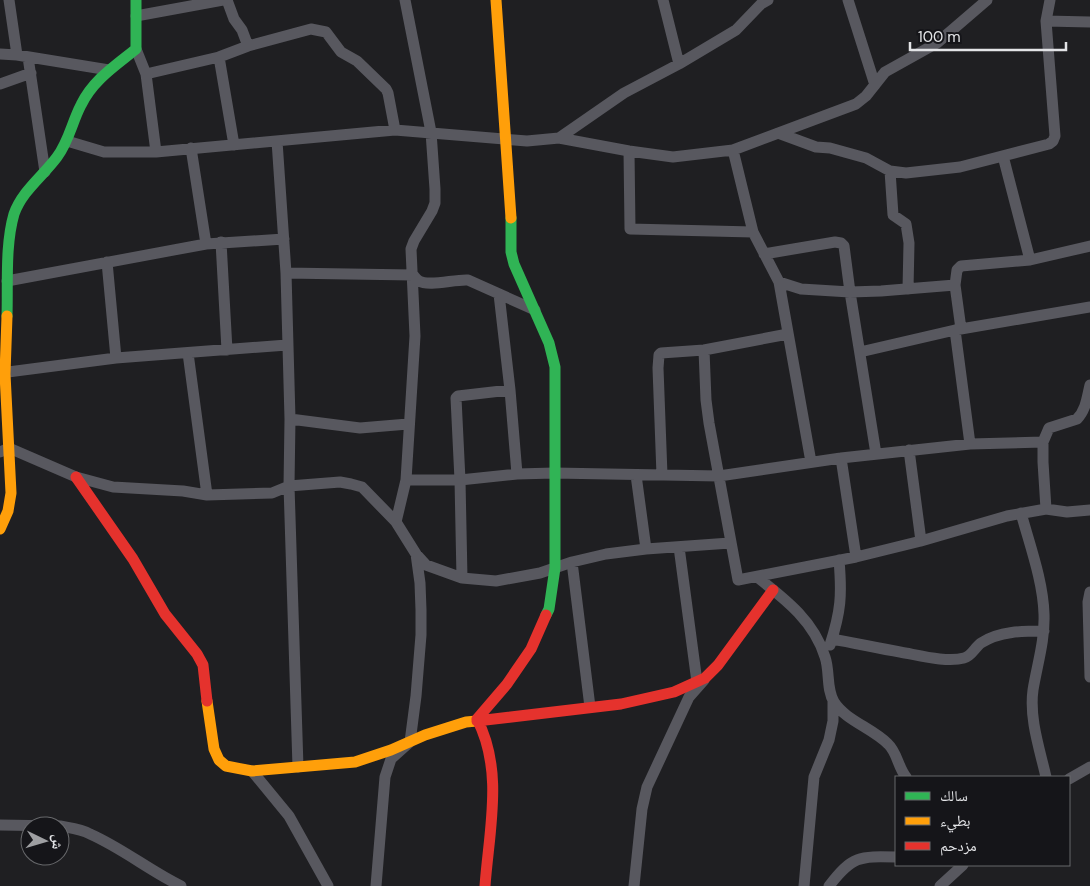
<svg xmlns="http://www.w3.org/2000/svg" width="1090" height="886" viewBox="0 0 1090 886" font-family="'DM Sans','Noto Naskh Arabic',sans-serif">
	<style>
		.lines { fill: none; stroke-linecap: round; stroke-linejoin: round }
		.street { stroke: #58585f; stroke-width: 11 }
		.fast { stroke: #30b455; stroke-width: 11 }
		.slow { stroke: #ff9f0a; stroke-width: 11 }
		.jam { stroke: #e5322d; stroke-width: 11 }
	</style>
	<rect width="100%" height="100%" fill="#1f1f22"/>
	<g class="lines">
		<!-- street -->
		<path class="street" d="M9,0l8,55
			M227,0l7,19 8,11 6,16
			M663,0l16,64
			M848,0l27,85
			M136,16l87,-16
			M1046,21l44,1
			M136,49l10,25 10,78
			M0,54l17,1 92,15
			M28,57l17,115
			M219,57l15,88
			M146,74l73,-17 29,-11 63,-17 15,3 15,20 16,9 29,28 2,4 7,37
			M0,84l31,-11
			M778,133l38,14 14,1 36,10 24,13 16,2 54,-6 89,-23 4,-3 2,-5 -9,-115 4,-21
			M559,138l70,13 44,6 60,-7 123,-46 10,-8 19,-24 52,-29 50,-43
			M67,141l37,11h52l239,-22 132,11 32,-3 65,-45 55,-29 57,-34 25,-26 7,-4
			M277,141l9,132 4,146 -1,67 9,281
			M191,148l15,96
			M733,150l20,82 26,50 32,180
			M629,151l1,78 123,3
			M1003,156l27,104
			M890,171l3,44 13,9 3,19 -1,46
			M221,242l6,108
			M764,254l71,-12 6,1 3,3 6,46 26,162
			M107,262l9,96
			M286,273l127,2c2,2 3,4 6,6 10,6 36,-2 49,-1l67,30
			M7,281l199,-37 78,-5
			M779,282l22,7 49,3 31,-1 74,-6
			M499,294l11,96 7,84
			M961,329l-6,-44 2,-15 4,-4 69,-6 60,-14
			M955,330l15,114
			M704,350l2,50 3,23 29,157 118,-23 65,-16 86,-25 39,-7 21,3 23,-2
			M860,352l95,-22 135,-23
			M188,353l19,142
			M0,373l116,-15 171,-13
			M290,419l70,9 48,-4
			M909,450l12,91
			M0,452l9,-4 67,29 37,10 70,4 24,4 65,-2 17,-7 51,-4 11,2 11,3 34,35 20,32 10,11 36,13 34,3 44,-8 32,-11 34,-8 40,-5 84,-6
			M841,458l15,99
			M636,475l10,74
			M662,475l-4,-107 1,-13 2,-2 43,-3 84,-16
			M406,480h54l57,-6 37,-1 165,3 122,-18 129,-14 73,-2
			M1046,509l-3,-47v-20l6,-14 28,-9c9,-9 10,-22 13,-34
			M1021,513c9,33 22,68 23,101 1,27 -7,51 -11,76 -4,29 7,60 13,87
			M396,522l10,-42 9,-144 -4,-87 3,-8 18,-30 3,-8v-14l-4,-57 -26,-132
			M679,547l18,135
			M572,562l18,145
			M757,577c28,22 57,44 68,80 5,14 1,32 9,45 11,18 40,27 54,42 9,8 10,23 18,33
			M462,578l-2,-98 -4,-82 2,-2 52,-6
			M1090,592l-2,10 2,75
			M832,639c23,4 45,9 68,13 18,3 47,11 64,6 8,-2 11,-11 17,-15 18,-12 43,-12 63,-12
			M830,645c11,-34 12,-50 9,-85
			M252,771l37,45 39,70
			M1069,779l21,-12
			M0,825l59,1
			M60,826c10,2 21,3 30,8 32,14 60,37 91,52
			M376,886l9,-109 6,-18 19,-17 6,-46 5,-61v-25l-1,-27 -4,-29
			M634,886l8,-77 5,-22 42,-90 15,-17
			M804,886l10,-109 15,-37 4,-19v-20
			M829,886c23,-30 30,-30 67,-29
			M940,886l23,-21"/>
		<!-- fast -->
		<path class="fast" d="M511,218v34l3,12 35,79 6,24v201l-6,41 -3,6
			M7,316c1,-32 -2,-71 7,-102 8,-23 29,-38 43,-57 12,-16 15,-35 24,-52 12,-25 34,-39 55,-56v-49"/>
		<!-- slow -->
		<path class="slow" d="M496,0l15,218
			M0,529l8,-18 3,-18 -6,-119 2,-58
			M207,701l7,48 5,11 7,6 26,5 103,-9 36,-12 34,-15 41,-13 11,-1"/>
		<!-- jam -->
		<path class="jam" d="M76,477l57,82 32,55 32,40 6,11 4,36
			M477,721l144,-17 53,-12 31,-14 13,-13 55,-75
			M485,886c4,-56 19,-115 -8,-167l30,-35 24,-35 15,-34"/>
	</g>
	<!-- legend -->
	<rect x="895" y="776" width="175" height="90" fill="#151519" stroke="#67686b"/>
	<rect x="905" y="792" width="25" height="8" fill="#30b455" stroke="#67686b"/>
	<text x="940" y="801" font-size="15" fill="#e3e4e7">سالك</text>
	<rect x="905" y="817" width="25" height="8" fill="#ff9f0a" stroke="#67686b"/>
	<text x="940" y="826" font-size="15" fill="#e3e4e7">بطيء</text>
	<rect x="905" y="842" width="25" height="8" fill="#e5322d" stroke="#67686b"/>
	<text x="940" y="851" font-size="15" fill="#e3e4e7">مزدحم</text>
	<!-- north arrow -->
	<g transform="translate(45 841) rotate(95)"><circle r="24" fill="#151519" stroke="#67686b"/>
	<path d="M0-4L9 19L0 12L-9 19Z" fill="#9e9fa2"/>
	<text y="-8" font-size="14" font-weight="bold" text-anchor="middle" fill="#e3e4e7">ش</text>
	</g>
	<!-- scale -->
	<path d="M910 42v8h156v-8" fill="none" stroke="#e3e4e7" stroke-width="2.5"/>
	<text x="918" y="42" font-size="15" fill="#e3e4e7" stroke="#151519" stroke-width="4" paint-order="stroke">100 m</text>
</svg>
